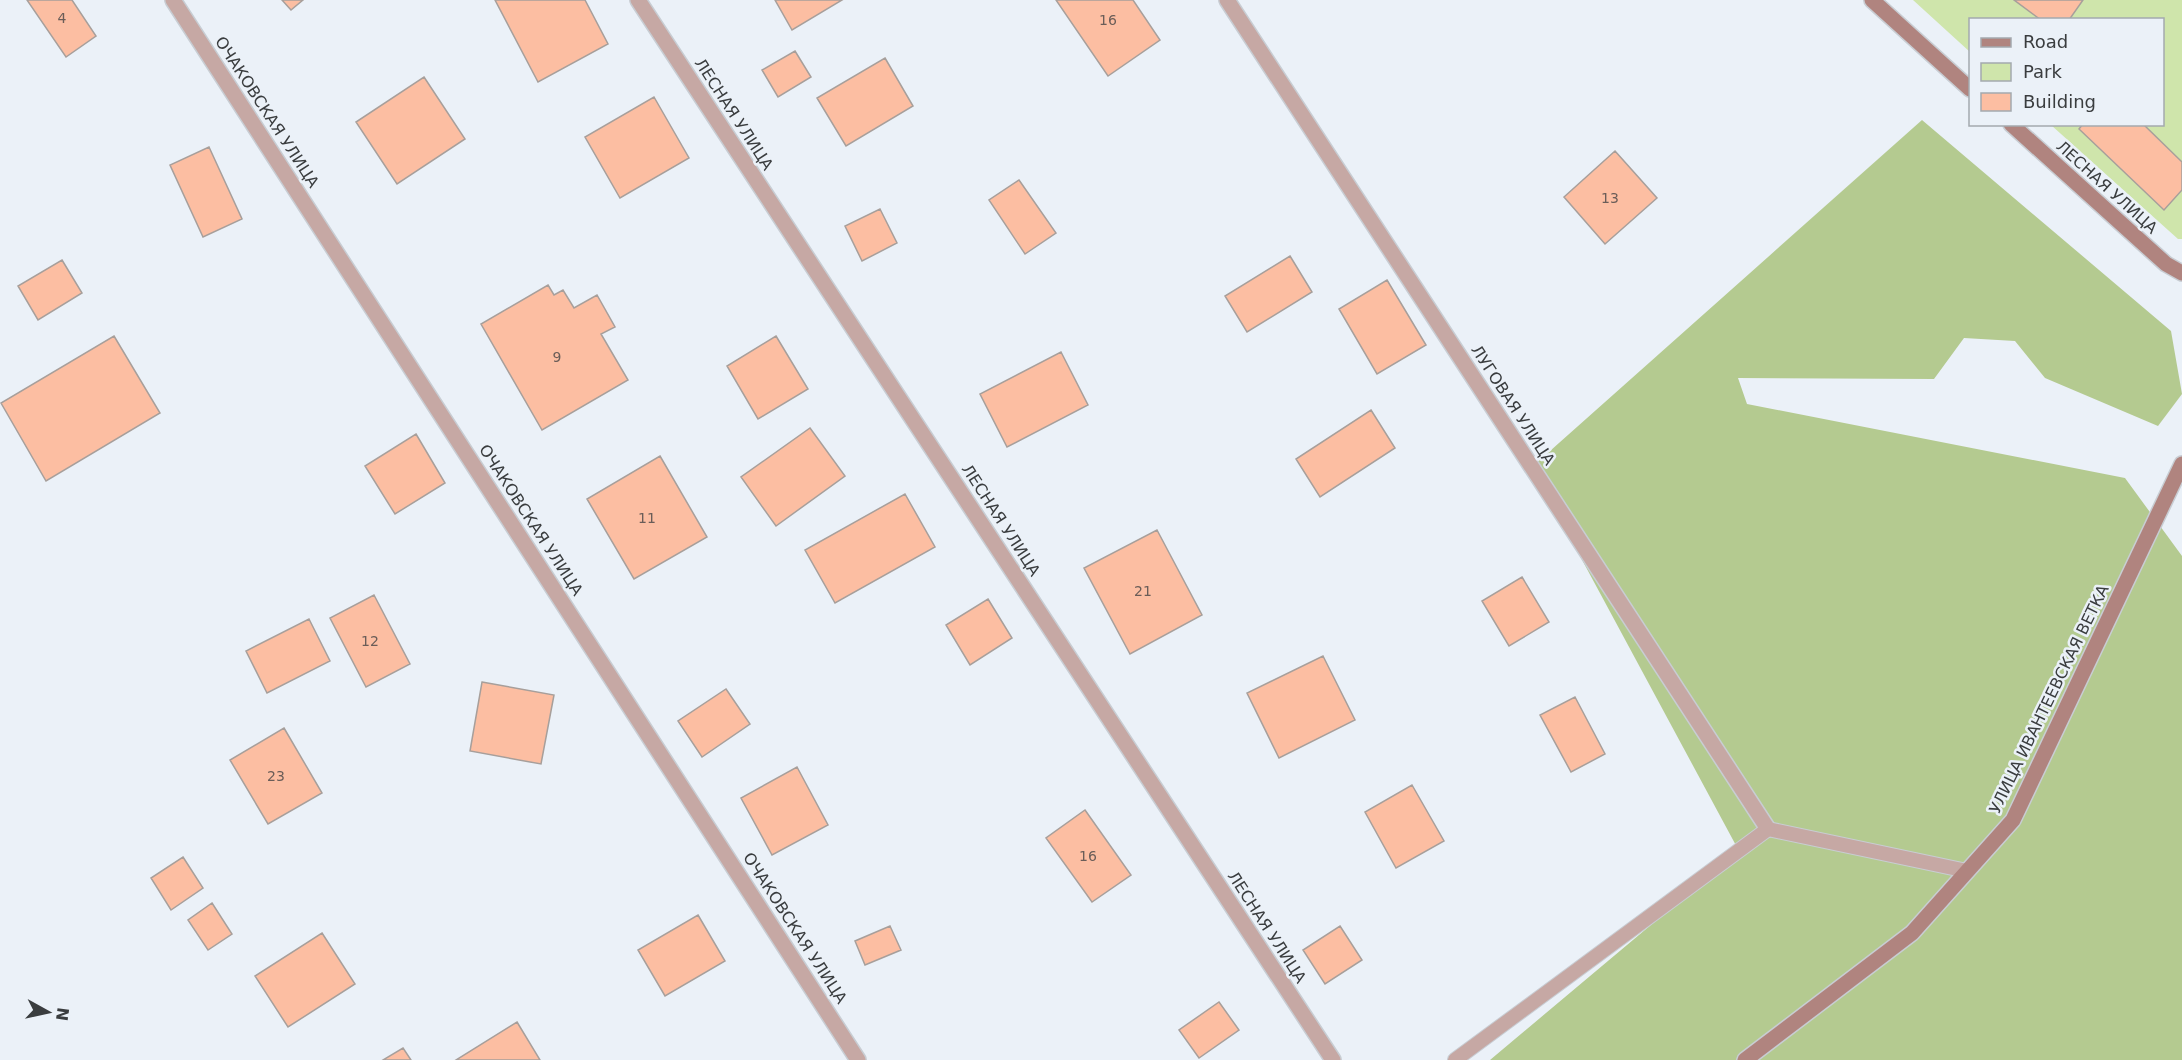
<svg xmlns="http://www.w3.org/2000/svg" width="2182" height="1060" viewBox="0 0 2182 1060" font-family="'DejaVu Sans',sans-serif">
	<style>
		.green { fill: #cfe5ab }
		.forest { fill: #b4ca90 }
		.building { fill: #fcbea2; stroke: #a79f9b; stroke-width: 1.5 }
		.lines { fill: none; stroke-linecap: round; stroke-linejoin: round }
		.lane-casing { stroke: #c8cdd3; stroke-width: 16 }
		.street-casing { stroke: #c8cdd3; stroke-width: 18 }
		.secondary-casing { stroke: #c8cdd3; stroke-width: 18 }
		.lane { stroke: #c6a8a4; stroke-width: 14 }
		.street { stroke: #c6a8a4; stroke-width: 15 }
		.secondary { stroke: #b0847f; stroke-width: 15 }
		.labels { text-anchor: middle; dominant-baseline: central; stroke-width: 5; stroke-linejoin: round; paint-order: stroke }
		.number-label { font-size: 14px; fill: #6a5d58 }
		.street-label { font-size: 16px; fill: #3a3d3f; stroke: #ebf1f8 }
	</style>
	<rect width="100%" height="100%" fill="#ebf1f8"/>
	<!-- green -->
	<path class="green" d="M1913,0h269v239h-4l-127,-114 111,-1v-104h-192v32z"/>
	<!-- forest -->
	<path class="forest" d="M1922,120l249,211 11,63 -24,32 -113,-48 -30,-37 -51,-3 -30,41 -196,-1 9,26 378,74 57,78v504h-692l249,-209 -207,-384z"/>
	<!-- building -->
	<path class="building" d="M27,0h45l24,36 -30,21z
		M282,0h21l-12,10z
		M495,0h90l23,44 -70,38z
		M775,0h67l-50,30z
		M1056,0h77l27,40 -52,36z
		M2014,0h69l-14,20h-28z
		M795,51l16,26 -33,20 -16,-27z
		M885,58l28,48 -67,40 -29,-48z
		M424,77l41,62 -68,45 -41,-62z
		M654,97l35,61 -69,40 -35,-61z
		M2083,124h60l39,38v28l-18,20 -85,-81z
		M209,147l33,72 -39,18 -33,-72z
		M1615,151l42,47 -52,46 -41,-47z
		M1019,180l37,53 -31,21 -36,-54z
		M880,209l17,34 -35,18 -17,-35z
		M1290,256l22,36 -65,40 -22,-36z
		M62,260l20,33 -44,27 -20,-34z
		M1387,280l39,65 -49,29 -38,-65z
		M548,285l6,10 9,-5 11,18 23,-13 18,32 -14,7 27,46 -86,50 -61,-106z
		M114,336l46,77 -114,68 -45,-78z
		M776,336l32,53 -50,30 -31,-53z
		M1061,352l27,53 -81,42 -27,-53z
		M1371,410l24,38 -75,49 -24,-38z
		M810,428l35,48 -69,50 -35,-49z
		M416,434l29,49 -50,31 -30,-48z
		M660,456l47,81 -73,42 -47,-80z
		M905,494l30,53 -100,56 -30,-53z
		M1157,530l45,85 -72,39 -46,-86z
		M1522,577l27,45 -40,24 -27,-45z
		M374,595l36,69 -44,23 -36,-69z
		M988,599l24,39 -42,27 -24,-40z
		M309,619l21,42 -63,32 -21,-42z
		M1323,656l32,64 -76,38 -32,-65z
		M482,682l72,13 -13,69 -71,-13z
		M726,689l24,35 -48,33 -24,-36z
		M1575,697l30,57 -34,18 -31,-57z
		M284,728l38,65 -54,31 -38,-64z
		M797,767l31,58 -56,30 -31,-57z
		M1412,785l32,56 -48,27 -31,-56z
		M1085,810l46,65 -39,27 -46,-64z
		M183,857l20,31 -32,22 -20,-32z
		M212,903l20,31 -24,16 -20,-30z
		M698,915l27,46 -60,35 -27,-46z
		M890,926l11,24 -36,15 -10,-24z
		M1340,926l22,34 -37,24 -22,-34z
		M322,933l33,51 -67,43 -33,-51z
		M1219,1002l20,28 -40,28 -20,-28z
		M517,1022l23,38h-84z
		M403,1048l8,12h-28z"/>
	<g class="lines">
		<defs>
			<path id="lane" d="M1455,1060l313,-231 199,42"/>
			<path id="street" d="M173,0l685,1060
				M638,0l695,1060
				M1227,0l541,829"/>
			<path id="secondary" d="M1872,0l98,89
				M2011,124l155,140 16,9
				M1745,1060l167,-127 101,-113 169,-356"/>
		</defs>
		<!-- lane casing -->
		<use href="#lane" class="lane-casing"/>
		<!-- street casing -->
		<use href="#street" class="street-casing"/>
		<!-- secondary casing -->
		<use href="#secondary" class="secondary-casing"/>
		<!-- lane -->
		<use href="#lane" class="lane"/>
		<!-- street -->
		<use href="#street" class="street"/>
		<!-- secondary -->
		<use href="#secondary" class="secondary"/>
	</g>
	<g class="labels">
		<!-- number labels -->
		<g class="number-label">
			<text x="62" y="18">4</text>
			<text x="1108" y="20">16</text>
			<text x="1610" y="198">13</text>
			<text x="557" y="357">9</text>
			<text x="647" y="518">11</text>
			<text x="1143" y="591">21</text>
			<text x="370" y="641">12</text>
			<text x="276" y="776">23</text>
			<text x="1088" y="856">16</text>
		</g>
		<!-- street labels -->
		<g class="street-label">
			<text transform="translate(267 112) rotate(57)">ОЧАКОВСКАЯ УЛИЦА</text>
			<text transform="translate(734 114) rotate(57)">ЛЕСНАЯ УЛИЦА</text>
			<text transform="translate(2107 187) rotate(42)">ЛЕСНАЯ УЛИЦА</text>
			<text transform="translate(1513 405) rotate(57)">ЛУГОВАЯ УЛИЦА</text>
			<text transform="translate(531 520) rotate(57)">ОЧАКОВСКАЯ УЛИЦА</text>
			<text transform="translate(1001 520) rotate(57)">ЛЕСНАЯ УЛИЦА</text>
			<text transform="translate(2049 699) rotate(-64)">УЛИЦА ИВАНТЕЕВСКАЯ ВЕТКА</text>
			<text transform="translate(1267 927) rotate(57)">ЛЕСНАЯ УЛИЦА</text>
			<text transform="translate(795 928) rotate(57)">ОЧАКОВСКАЯ УЛИЦА</text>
		</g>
	</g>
	<!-- legend -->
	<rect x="1969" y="18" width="195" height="108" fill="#ebf1f8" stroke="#a4a9ae" stroke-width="1.5"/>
	<rect x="1981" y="38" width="30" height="9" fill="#b0847f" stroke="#a4a9ae" stroke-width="1.5"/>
	<text x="2023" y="48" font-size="18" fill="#3a3d3f">Road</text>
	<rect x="1981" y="63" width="30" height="18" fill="#cfe5ab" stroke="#a4a9ae" stroke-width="1.5"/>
	<text x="2023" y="78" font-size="18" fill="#3a3d3f">Park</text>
	<rect x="1981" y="93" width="30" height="18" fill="#fcbea2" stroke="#a4a9ae" stroke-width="1.5"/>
	<text x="2023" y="108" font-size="18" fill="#3a3d3f">Building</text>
	<!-- north arrow -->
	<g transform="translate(48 1012) rotate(98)" stroke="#ebf1f8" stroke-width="4.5" paint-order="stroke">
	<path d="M0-4.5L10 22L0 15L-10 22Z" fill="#3a3d3f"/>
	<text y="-9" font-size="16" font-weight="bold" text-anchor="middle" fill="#3a3d3f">N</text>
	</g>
</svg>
